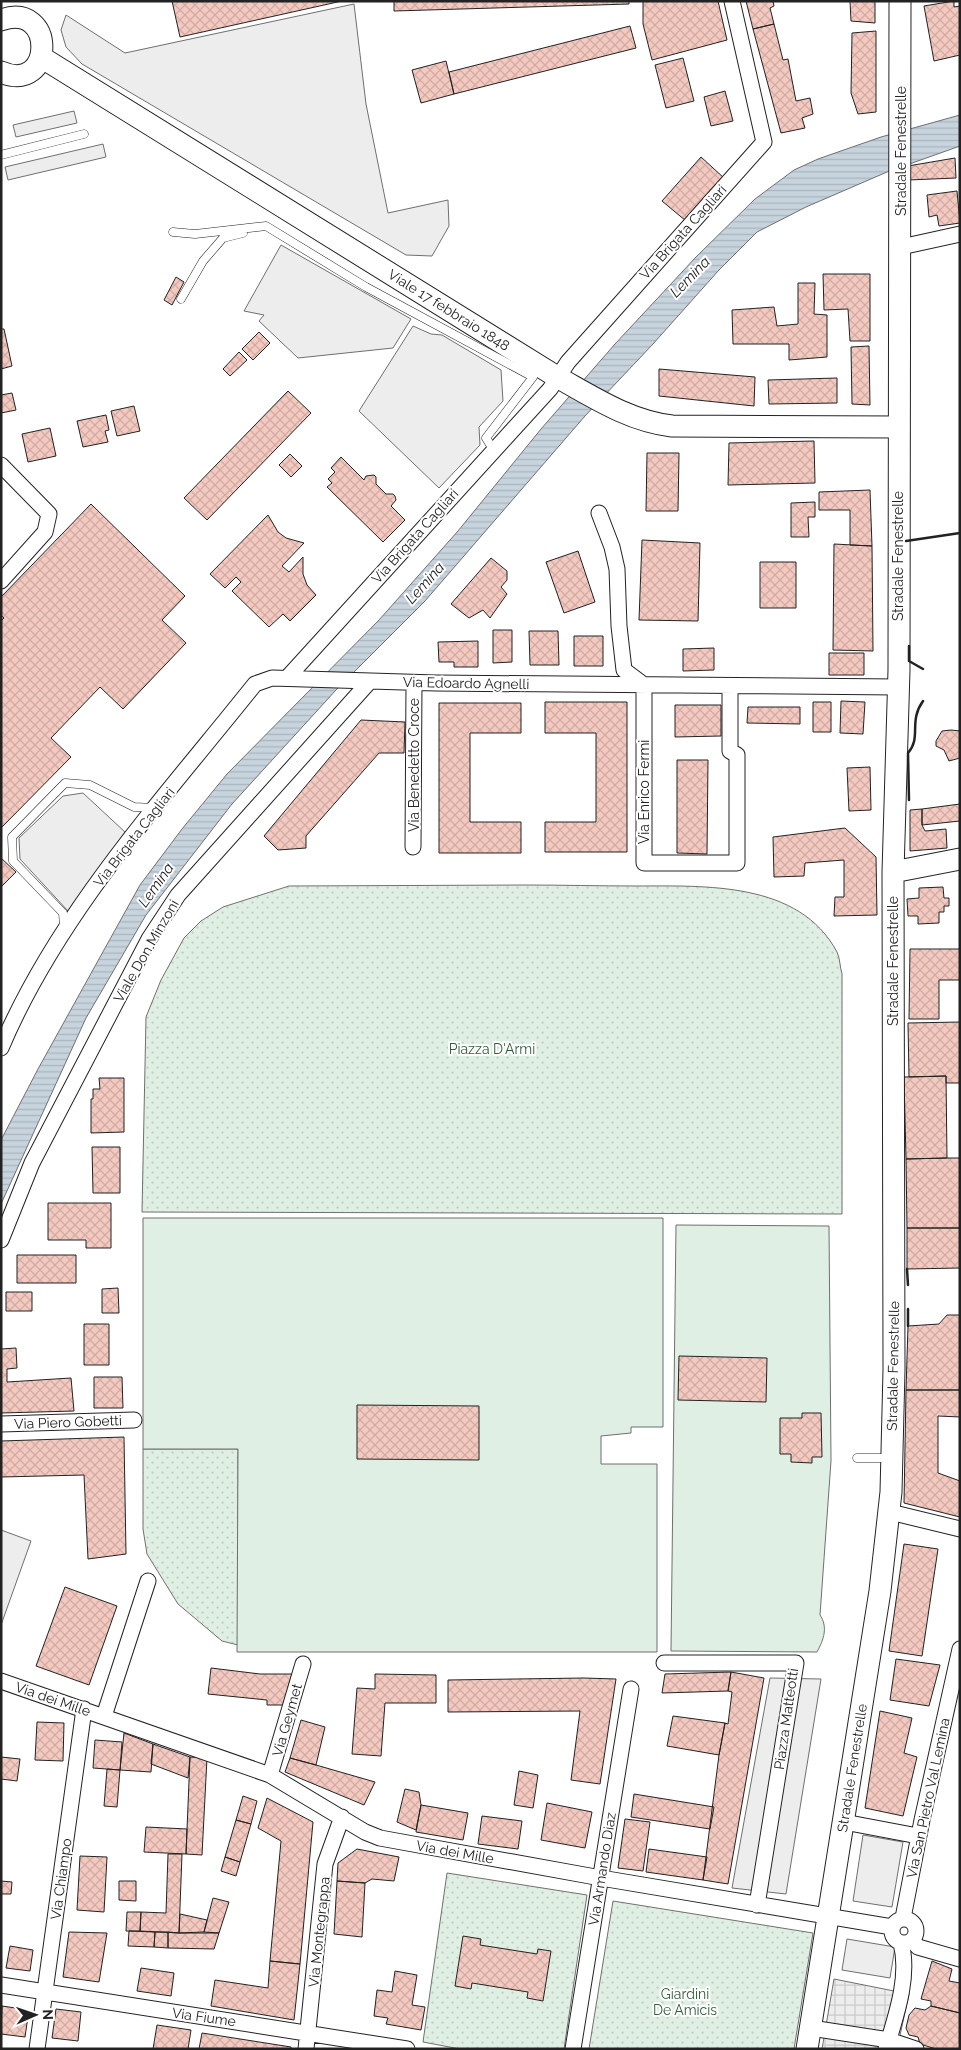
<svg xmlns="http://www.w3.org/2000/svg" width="961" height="2050" viewBox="0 0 961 2050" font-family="Raleway,sans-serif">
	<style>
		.grass { fill: url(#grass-dots); stroke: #6f6f6f }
		.pitch { fill: #e0efe3; stroke: #6f6f6f }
		.parking { fill: #ededed; stroke: #6f6f6f }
		.plaza { fill: url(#plaza-grid); stroke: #6f6f6f }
		.water { fill: url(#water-rules); stroke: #6f6f6f }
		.building { fill: url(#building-cross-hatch); stroke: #222 }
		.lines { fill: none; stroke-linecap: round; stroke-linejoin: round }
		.lane-casing { stroke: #222; stroke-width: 9 }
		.street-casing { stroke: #222; stroke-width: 17 }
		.secondary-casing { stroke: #222; stroke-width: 23 }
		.lane { stroke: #fff; stroke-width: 8 }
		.street { stroke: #fff; stroke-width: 15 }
		.secondary { stroke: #fff; stroke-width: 21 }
		.wall { stroke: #222; stroke-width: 2.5 }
		.labels { text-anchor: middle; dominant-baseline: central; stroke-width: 4; stroke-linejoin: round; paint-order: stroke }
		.street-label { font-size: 14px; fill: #222; stroke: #fff }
		.park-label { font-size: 14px; fill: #2f5e38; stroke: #fff }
		.water-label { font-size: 15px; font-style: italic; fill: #222; stroke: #fff }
	</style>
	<defs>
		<pattern id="grass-dots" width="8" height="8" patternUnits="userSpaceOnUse" patternTransform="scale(1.25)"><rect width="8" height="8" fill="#e0efe3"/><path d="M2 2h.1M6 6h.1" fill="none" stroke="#c0cdc2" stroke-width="1.8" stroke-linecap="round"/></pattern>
		<pattern id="plaza-grid" width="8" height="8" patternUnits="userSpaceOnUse" patternTransform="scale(1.25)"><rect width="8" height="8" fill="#ededed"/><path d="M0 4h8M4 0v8" fill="none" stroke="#cbcbcb"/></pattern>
		<pattern id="water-rules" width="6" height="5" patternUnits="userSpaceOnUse" patternTransform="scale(1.25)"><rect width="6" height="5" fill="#c7d3dd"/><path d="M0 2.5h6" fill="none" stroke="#abb5bd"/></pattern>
		<pattern id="building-cross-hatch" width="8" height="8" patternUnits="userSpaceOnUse" patternTransform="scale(1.25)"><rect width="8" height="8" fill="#f3c9c0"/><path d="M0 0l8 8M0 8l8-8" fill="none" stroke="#d0aca5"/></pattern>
	</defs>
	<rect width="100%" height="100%" fill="#fff"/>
	<!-- grass -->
	<path class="grass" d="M526,885c36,0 73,1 110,1 69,0 163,-5 201,66 3,6 3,16 5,22v240l-700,-2 4,-195 15,-37 23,-42 17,-17 22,-14 66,-21z
		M143,1449h95v196l-16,-4 -44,-37 -31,-50 -4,-25z
		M447,1873l140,22 -23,154h-104l-37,-7z
		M613,1901l200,32 -19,116h-205z"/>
	<!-- pitch -->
	<path class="pitch" d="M143,1218h520v209h-32v6l-30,3v28h56v188h-420l1,-203h-95z
		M676,1225l153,1 2,235 -11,154c8,12 4,24 -3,37l-146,-1z"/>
	<!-- parking -->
	<path class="parking" d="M354,4l12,100 22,109 60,-13 1,26 -17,30 -26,-1 -324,-191 -16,-17 -5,-17 5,-15 59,38z
		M74,111l3,12 -61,14 -3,-12z
		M103,144l3,13 -98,23 -3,-13z
		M281,245l130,74 -18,29 -95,10 -39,-37 5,-6 -20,-4z
		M413,326l18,8 11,1 59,35 2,31 -24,26 1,18 -41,43 -80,-77z
		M83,793l42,39 -57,79 -48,-52 -1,-21 44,-42z
		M1,1530l30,11 -30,84z
		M770,1678l51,1 -35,215 -54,-6z
		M863,1835l40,7 -11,65 -39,-6z
		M847,1939l48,8 -5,31 -48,-8z"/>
	<!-- plaza -->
	<path class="plaza" d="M834,1979l75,15 -12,55h-75z"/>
	<!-- water -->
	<path class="water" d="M960,115v31l-73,26 -81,35 -49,25 -38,38 -66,74 -68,72 -160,185 -89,89 -104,114 -86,111 -60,103 -85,186v-64l37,-71 102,-184 42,-56 45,-55 152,-154 79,-89 83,-102 74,-85 81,-87 59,-58 39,-29 24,-11 63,-22z"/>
	<!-- building -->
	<path class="building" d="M172,1h170l-162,36z
		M394,1h235v3l-235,7z
		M643,1h75l9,39 -75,20 -9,-36z
		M746,1h27l1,5 -4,2 4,16 -21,5z
		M850,1h25v22l-24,-2z
		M954,1v6l6,-1v49l-26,6 -10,-55z
		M774,24l9,36 5,-1 8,42 14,-3 3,16 -11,4 3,10 -24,5 -28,-104z
		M630,26l6,22 -182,46 -5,-22z
		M876,31v81l-18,2 -7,-21 1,-60z
		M683,58l11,43 -28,7 -11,-43z
		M446,61l8,33 -33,9 -9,-33z
		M725,91l8,30 -22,5 -7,-29z
		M701,157l23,21 -38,43 -24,-20z
		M955,158l1,20 -48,2v-14z
		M957,191l3,32 -21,3 -2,-11 -8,2 -2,-22z
		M823,274h47v67h-20l-2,-32 -24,1z
		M176,277l8,5 -12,23 -8,-5z
		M798,283h17l-1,31 13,1v42l-38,3v-16h-56l-1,-34 42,-3 3,19 21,-2z
		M1,329h3l8,37 -11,3z
		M259,332l11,11 -17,17 -11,-11z
		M869,346l1,59 -18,-1 -1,-57z
		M239,352l8,8 -17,16 -7,-7z
		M659,369l96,8 -1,29 -95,-10z
		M837,378v25l-68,1 -1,-24z
		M288,391l23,22 -104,107 -23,-22z
		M12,393l4,17 -15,3v-18z
		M134,406l6,25 -23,5 -6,-25z
		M106,415l3,15 -4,1 3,11 -25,5 -6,-26z
		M50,428l6,28 -28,6 -6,-28z
		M814,441l1,42 -87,2 1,-42z
		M647,453h32l-1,58h-32z
		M290,454l12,12 -11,11 -12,-12z
		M341,457l23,23 2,-4 8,-1 2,2v7l10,10h7l2,2 1,4 -5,6 14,14 -22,22 -56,-55 5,-4 -4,-4 7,-7 -4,-4z
		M870,490l2,56 -22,-1v-35h-31v-18z
		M815,502v15h-7l1,20h-18v-34z
		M91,504l94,92 -23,24 24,23 -63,66 -23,-22 -49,51 20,19 -70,71v-207l3,-3 -3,-3v-18z
		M268,515l10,17 8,6 18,5 -22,23 7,6 14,-15v17l4,11 9,10 -26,26 -7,-7 -14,13 -37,-36 9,-9 -5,-5 -11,11 -15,-14z
		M642,540l58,3 -2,78 -59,-1z
		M834,544l38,2 1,105 -40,-1z
		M578,551l17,51 -31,11 -18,-51z
		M491,558l16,13v9l-6,7 6,7 -17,24 -7,-8 -14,8 -18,-14z
		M760,562h36v46h-36z
		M493,630h19v32l-19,1z
		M529,631h29l1,34h-29z
		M574,636h29v30h-29z
		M478,641v26h-24v-5h-15l-1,-20z
		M714,648v22l-31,1v-22z
		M829,653h35v22h-35z
		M841,701l24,1 -2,32 -23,-1z
		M545,702h82v150h-82v-30h51v-89h-51z
		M813,702h18v30h-18z
		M439,703h82v30h-51v89h51v31h-82z
		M675,705h46v31l-46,1z
		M748,707h52v17l-53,-1z
		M361,720l44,2 -1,31h-25l-73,83v12l-28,2 -14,-14z
		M951,730l9,1v27l-11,3 -5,-11 -8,-4v-5l6,-10z
		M677,760h31l-1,94 -30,-1z
		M870,767l1,43 -22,1 -2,-43z
		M960,804v17l-38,4v-16z
		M922,809v16l3,6 21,-2 1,19 -37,3v-41z
		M845,828l31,29 1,58 -43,1 1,-19h9v-37l-39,3 -1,13 -30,1 -1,-40z
		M1,858l15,14 -15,15z
		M943,887l1,11h5v8h-5v6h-5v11l-21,1v-8h-10l-1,-17 12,-1v-10z
		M910,949h50v31h-21v39h-30z
		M960,1022v61h-14v-7l-37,1 -1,-54z
		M946,1076l1,82 -41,1 -2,-82z
		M99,1078h25v54l-33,1v-34h2v-10h7z
		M92,1147h28v46h-27z
		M947,1158h13v70h-53l-1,-69z
		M48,1203h63v45h-25v-8h-38z
		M907,1228h53v40l-53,1z
		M17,1255h59v28h-59z
		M118,1288l1,25h-17v-24z
		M6,1292h26v19h-26z
		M947,1315h13v75h-54l2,-64 31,-2z
		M84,1324h25v41h-25z
		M16,1348l1,20 -10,1v13l64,-4 3,33 -73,2v-64z
		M679,1356l88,2 -1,44 -88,-2z
		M94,1377h28l1,31h-29z
		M906,1390h54v27l-22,-1v57l22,8v36l-56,-14z
		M357,1405l122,1v54l-122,-1z
		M802,1413h19l1,44h-10v6l-21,-1v-8h-11v-36h22z
		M124,1437l2,117 -38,5 -4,-84 -83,2v-36z
		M904,1544l34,5 -16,107 -33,-5z
		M65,1587l52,19 -28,79 -53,-19z
		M896,1659l44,6 -11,41 -39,-6z
		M211,1668l49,6h32l-9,31h-16v-5l-59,-6z
		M731,1672l33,6 -36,206 -25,-4 16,-125 6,-32 3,1 4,-32 -4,-1z
		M731,1672l-3,19 -66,2 3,-19z
		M375,1674l61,1v28h-51l-4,53 -29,-2 5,-66 18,1z
		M584,1678l32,1 -16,105 -29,-4 9,-69 -132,1v-32z
		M880,1711l32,7 -8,35 13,4 -14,59 -38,-8z
		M673,1716l52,7 -6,32 -52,-9z
		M301,1720l24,7 -9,38 -26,-7z
		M37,1722l27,1 -1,38 -28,-1z
		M124,1733l29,11 -2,28 -31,-2z
		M95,1740l27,2 -2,28 -27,-2z
		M153,1744l37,13 -2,21 -37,-14z
		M1,1757l19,2 -3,22 -16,-2z
		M190,1757l17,1 -5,97 -16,-1z
		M290,1758l26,7 59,17 -11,23 -79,-33z
		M107,1769l13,1 -3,37 -13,-1z
		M519,1771l19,4 -5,33 -19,-3z
		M405,1789l14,3 2,13 -5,25 -19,-8z
		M634,1794l80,13 -4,22 -79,-12z
		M243,1796l14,5 -6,23 -15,-4z
		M267,1798l46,24 -13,142 -30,-3 11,-120 -23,-13z
		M547,1803l45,9 -7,36 -44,-8z
		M421,1805l47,8 -5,27 -47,-8z
		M482,1816l40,5 -4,28 -40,-5z
		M625,1819l25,3 -7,49 -25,-3z
		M236,1820l15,4 -11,38 -15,-5z
		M146,1827l41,2 -1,25 -42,-2z
		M357,1849l42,8 -5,24 -22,-2 -7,4 -28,-2 1,-18z
		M649,1849l58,8 -4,23 -57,-8z
		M168,1854h14l-3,79 -39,-2 1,-19 25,1z
		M80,1856l27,1 -3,55 -27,-2z
		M225,1857l15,5 -4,14 -15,-5z
		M1,1881l11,1 -1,12h-10z
		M119,1881h17v20l-17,-1z
		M337,1881l28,2 -3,54 -28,-3z
		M213,1898l16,4 -10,31 -15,-1z
		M127,1912h14l-1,19h-14z
		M180,1914l27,6 -3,12 -25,1z
		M129,1931l26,1 -1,15 -26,-1z
		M69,1932l38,1 -8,49 -36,-5z
		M155,1932h13v16l-14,-1z
		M168,1932l11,1h40l-5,16 -46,-1z
		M463,1936l18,3 -1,6 57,9 1,-5 13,2 -8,50 -16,-3 1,-6 -56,-9 -1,6 -16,-3z
		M10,1946l23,4 -3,21 -24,-3z
		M270,1961l30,3 -6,56 -83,-14 4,-26 53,8z
		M932,1961l20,8 -3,12 11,2v30l-29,-7v-5l-10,-2z
		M141,1968l33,5 -3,23 -34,-5z
		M395,1971l22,4 -5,30 13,2 -4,23 -35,-6 2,-6 -14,-2 3,-26 15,2z
		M2,2006l27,4 -4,27 -24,-3z
		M931,2006l29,7v36h-24l-16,-5 -2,-7 -9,-2 -3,-7 3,-13 6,-7 10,2z
		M56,2009l25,3 -3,29 -26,-3z
		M157,2025l34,5 -3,19h-35z
		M202,2033l89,14v2h-92z"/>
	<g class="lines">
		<defs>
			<path id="lane" d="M1,155l83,-21
				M173,232l22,2 71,-8 100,61 167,90 -47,61 7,11
				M181,299l22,-38 20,-23 20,-5
				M64,927l-1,-14 -50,-52 -1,-24 53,-54 25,2 44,22 20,1
				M857,1458h33"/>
			<path id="street" d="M901,247l59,-13
				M1,465l48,49 -4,18 -44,49
				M599,513l13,34 5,22 2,57 5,44 20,15v178h93v-108l-7,-4v-65
				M287,678l263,-289 18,-27 196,-220 -32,-141
				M413,847l1,-164
				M1,1048c57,-135 163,-250 254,-364l17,-6 164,5 462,4
				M1,1240l31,-77 117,-224 29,-44 192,-214
				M1,1424l133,-4
				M890,1512l70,17
				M664,1663h132l-39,242
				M1,1681l269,94 95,57 15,6 221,40 291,49
				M104,1716l44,-135
				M270,1775l33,-111
				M844,1822l74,14
				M903,1918l19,-98 38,-171
				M892 1931a12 12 0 1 1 24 0a12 12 0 1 1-24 0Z
				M912,1940l6,7 42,12
				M1,1985l406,64
				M811,2028l78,12 27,9
				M37,2049l47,-340
				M306,2049l19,-185 17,-47
				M573,2049l58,-360
				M886,2049c10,-33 24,-73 15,-106"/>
			<path id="secondary" d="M1,20c55,-20 54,75 0,52
				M41,57l516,320c36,20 72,44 115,49l227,1
				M893,872l67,-13
				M807,2049l73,-458 11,-99 3,-122 -1,-498 6,-202 1,-669"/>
		</defs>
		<!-- lane casing -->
		<use href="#lane" class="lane-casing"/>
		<!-- street casing -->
		<use href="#street" class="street-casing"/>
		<!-- secondary casing -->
		<use href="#secondary" class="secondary-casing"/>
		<!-- lane -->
		<use href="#lane" class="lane"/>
		<!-- street -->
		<use href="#street" class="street"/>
		<!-- secondary -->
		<use href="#secondary" class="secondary"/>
		<!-- wall -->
		<path class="wall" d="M906,541l54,-8
			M909,646v15l14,8
			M909,800l-1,-47c14,-16 0,-31 15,-52
			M907,1269l1,16
			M908,1326v-17"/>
	</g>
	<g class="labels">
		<!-- street labels -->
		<g class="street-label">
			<text transform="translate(901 151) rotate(-90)">Stradale Fenestrelle</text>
			<text transform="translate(683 232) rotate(-48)">Via Brigata Cagliari</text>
			<text transform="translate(449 310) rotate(32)">Viale 17 febbraio 1848</text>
			<text transform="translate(415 536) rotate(-48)">Via Brigata Cagliari</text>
			<text transform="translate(898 556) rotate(-90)">Stradale Fenestrelle</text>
			<text transform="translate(466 683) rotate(1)">Via Edoardo Agnelli</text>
			<text transform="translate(414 765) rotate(-90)">Via Benedetto Croce</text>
			<text transform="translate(644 792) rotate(-90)">Via Enrico Fermi</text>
			<text transform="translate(134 837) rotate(-52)">Via Brigata Cagliari</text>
			<text transform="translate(146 951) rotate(-60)">Viale Don Minzoni</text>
			<text transform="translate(893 961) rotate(-90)">Stradale Fenestrelle</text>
			<text transform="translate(893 1366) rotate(-89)">Stradale Fenestrelle</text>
			<text transform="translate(68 1422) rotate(-2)">Via Piero Gobetti</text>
			<text transform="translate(53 1699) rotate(19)">Via dei Mille</text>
			<text transform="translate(786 1719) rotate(-82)">Piazza Matteotti</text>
			<text transform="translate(287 1720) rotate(-74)">Via Geymet</text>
			<text transform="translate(852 1768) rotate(-81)">Stradale Fenestrelle</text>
			<text transform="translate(928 1798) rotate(-78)">Via San Pietro Val Lemina</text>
			<text transform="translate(455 1852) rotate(10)">Via dei Mille</text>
			<text transform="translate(602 1869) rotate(-81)">Via Armando Diaz</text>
			<text transform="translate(61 1879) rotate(-82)">Via Chiampo</text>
			<text transform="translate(319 1932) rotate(-84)">Via Montegrappa</text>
			<text transform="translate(204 2017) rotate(8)">Via Fiume</text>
		</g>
		<!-- park labels -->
		<g class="park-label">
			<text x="492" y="1049">Piazza D'Armi</text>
			<text x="685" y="1994">Giardini<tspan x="685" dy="16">De Amicis</tspan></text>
		</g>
		<!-- water labels -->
		<g class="water-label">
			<text transform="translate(690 277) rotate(-46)">Lemina</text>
			<text transform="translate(425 583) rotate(-48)">Lemina</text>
			<text transform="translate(156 885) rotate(-55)">Lemina</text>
		</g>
	</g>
	<!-- border -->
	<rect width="961" height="2050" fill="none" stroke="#222222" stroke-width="5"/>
	<!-- north arrow -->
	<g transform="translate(35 2015) rotate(88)" stroke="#ffffff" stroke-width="4" paint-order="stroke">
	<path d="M0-4L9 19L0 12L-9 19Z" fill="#222222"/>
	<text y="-8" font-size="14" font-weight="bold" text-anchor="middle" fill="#222222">N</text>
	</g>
</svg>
